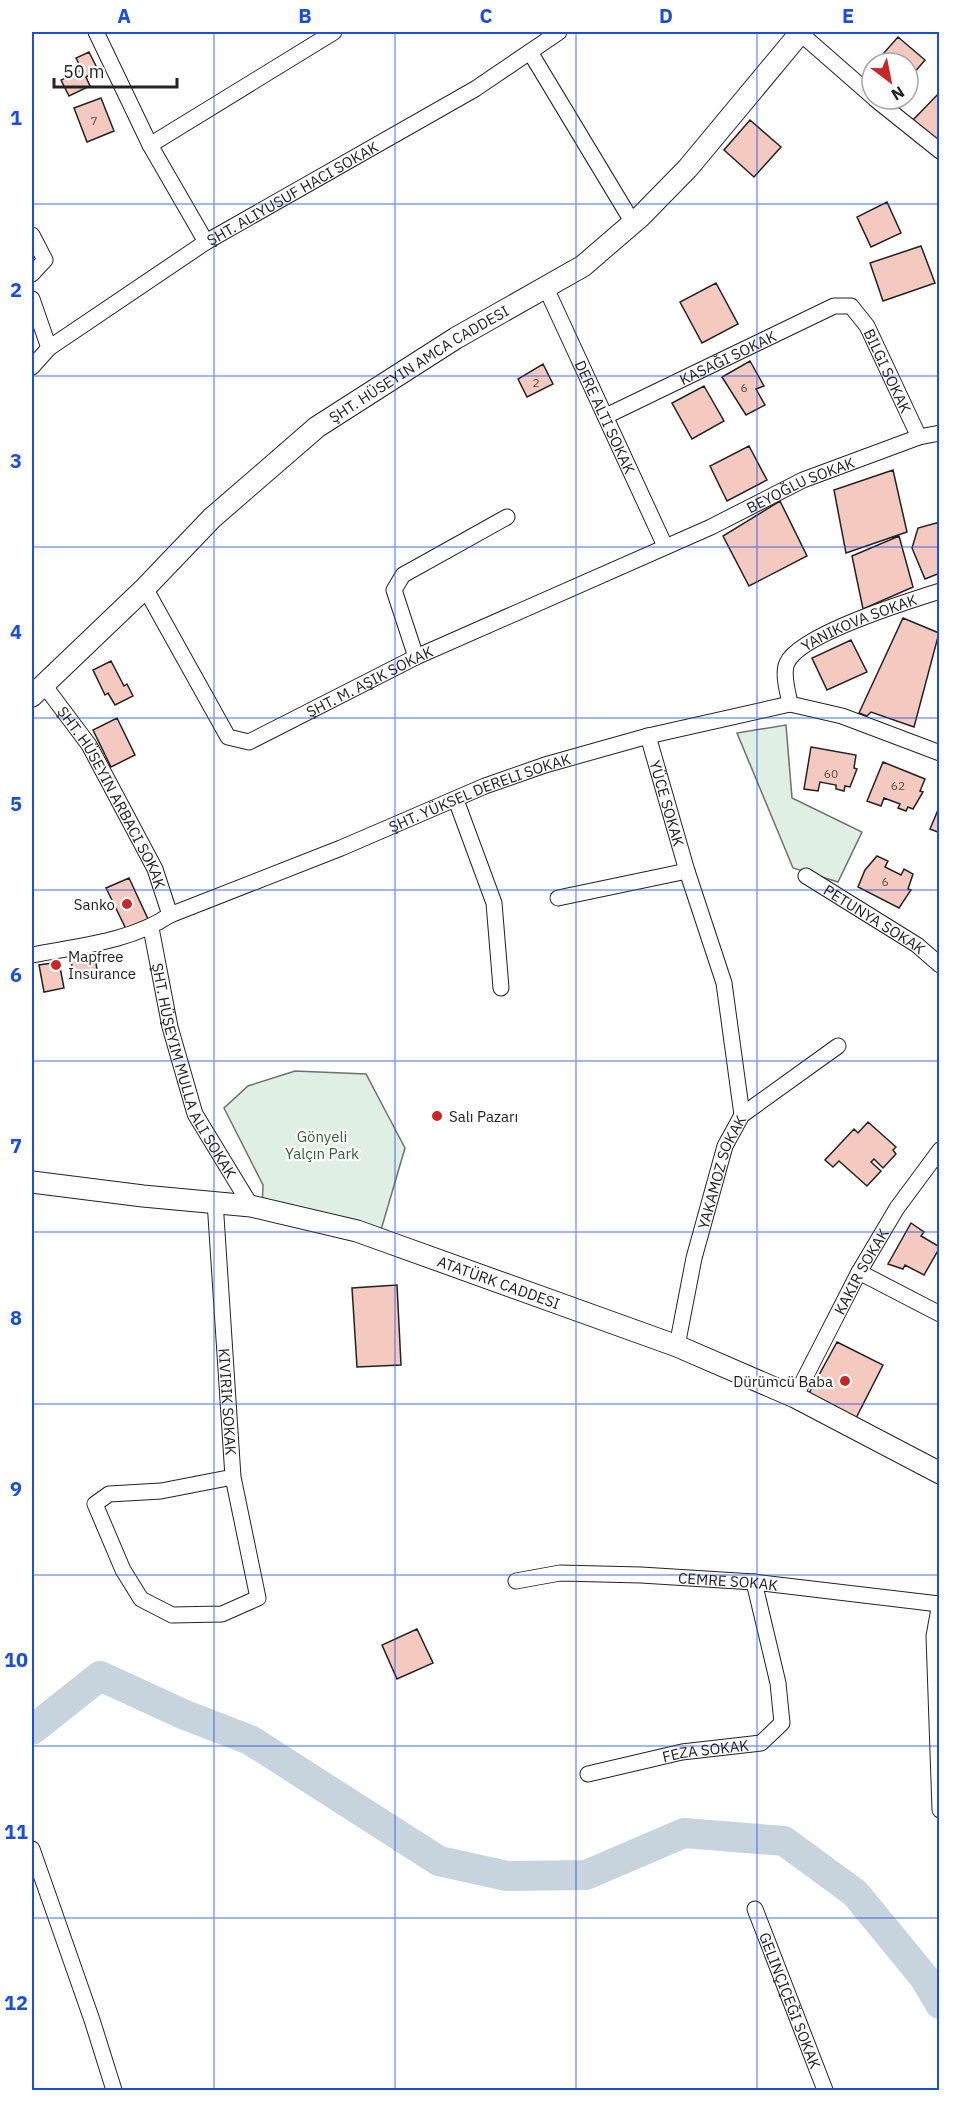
<svg xmlns="http://www.w3.org/2000/svg" width="971" height="2122" viewBox="0 0 971 2122" font-family="'IBM Plex Sans',sans-serif">
	<style>
		.green { fill: #e0efe3; stroke: #6f6f6f; stroke-width: 1.5 }
		.lines { fill: none; stroke-linecap: round; stroke-linejoin: round }
		.river { stroke: #c7d3dd; stroke-width: 30 }
		.building { fill: #f3c9c0; stroke: #222; stroke-width: 1.5 }
		.street-casing { stroke: #222; stroke-width: 17 }
		.secondary-casing { stroke: #222; stroke-width: 23 }
		.street { stroke: #fff; stroke-width: 15 }
		.secondary { stroke: #fff; stroke-width: 21 }
		.grid { fill: none; stroke: #1d4ed8; stroke-width: 1.5; stroke-opacity: 0.55 }
		.poi-dot { fill: #c62828; stroke: #fff; stroke-width: 2 }
		.labels { text-anchor: middle; dominant-baseline: central; stroke-width: 4.5; stroke-linejoin: round; paint-order: stroke }
		.number-label { font-size: 12px; fill: #564c4a }
		.street-label { font-size: 15px; fill: #222; stroke: #fff }
		.poi-label { font-size: 15px; fill: #222; stroke: #fff; text-anchor: end }
		.park-label { font-size: 15px; fill: #2f5e38; stroke: #fff }
		.neatline { fill: none; stroke: #1d4ed8; stroke-width: 2 }
		.grid-label { font-size: 20px; text-anchor: middle; font-weight: bold; fill: #1d4ed8 }
	</style>
	<rect width="100%" height="100%" fill="#fff"/>
	<!-- green -->
	<path class="green" d="M786,725l6,73 70,34 -24,50 -45,-14 -56,-135z
		M295,1071l71,3 39,74 -24,82 -119,-23 1,-22 -39,-77 24,-22z"/>
	<g class="lines">
		<!-- river -->
		<path class="river" d="M32,1730l68,-54 85,39 65,25 189,121 68,15 79,-1 98,-42 100,8 71,52 69,84 16,27"/>
	</g>
	<!-- building -->
	<path class="building" d="M898,37l27,23 -17,20v-17h-33z
		M89,52l9,18 -12,7 4,9 -21,10 -8,-16 21,-10 -6,-12z
		M940,92v52l-27,-24z
		M101,98l13,33 -27,11 -13,-34z
		M750,120l31,27 -27,30 -30,-27z
		M887,202l14,31 -30,14 -14,-30z
		M921,246l14,37 -52,18 -13,-38z
		M716,283l22,41 -36,19 -22,-41z
		M750,361l14,25 -8,3 9,16 -19,10 -24,-38z
		M543,364l10,20 -26,13 -9,-18z
		M704,386l20,35 -32,18 -20,-36z
		M749,446l18,34 -40,21 -17,-35z
		M893,470l14,62 -61,21 -12,-63z
		M780,501l27,55 -58,30 -26,-50z
		M940,522v51l-15,6 -13,-31 6,-20z
		M899,536l14,51 -50,22 -11,-53z
		M903,618l36,15 -25,94 -43,-15 -4,4 -8,-3z
		M851,640l16,32 -40,18 -15,-32z
		M111,661l13,25 3,-2 6,12 -18,9 -7,-12 -3,2 -12,-25z
		M117,718l18,37 -24,12 -18,-37z
		M811,747l45,8 -2,13 3,1 -7,18 -5,-1 -1,5 -8,-2v-4l-16,-3 -2,9 -14,-2z
		M883,762l42,17 -5,12 3,1 -10,17 -5,-2 -2,4 -8,-3 2,-4 -16,-6 -3,8 -14,-5z
		M940,805v28l-10,-4z
		M877,856l11,5 -3,6 16,8 3,-6 9,5 -5,15 3,1 -12,18 -41,-21 7,-17z
		M129,878l19,41 -22,10 -20,-41z
		M95,955l2,15 -24,4 -2,-15z
		M59,962l5,26 -20,4 -5,-27z
		M868,1122l28,25 -3,3 3,4 -13,14 -9,-9 -3,3 10,9 -14,15 -28,-25 -6,6 -8,-7 29,-31 4,4z
		M911,1223l13,9 -3,4 19,11 -16,28 -19,-10 -2,4 -15,-5z
		M397,1285l4,80 -44,2 -5,-79z
		M837,1342l46,23 -29,57 -47,-25z
		M417,1629l16,34 -36,16 -15,-34z"/>
	<g class="lines">
		<defs>
			<g id="street">
				<path d="M96,32l54,113 56,97"/>
				<path d="M800,33l72,63"/>
				<path d="M530,52l103,171"/>
				<path d="M875,99l65,52"/>
				<path d="M150,145l184,-113"/>
				<path d="M32,235l13,25 -13,14"/>
				<path id="s1" d="M545,286l120,260"/>
				<path d="M32,299l17,49"/>
				<path id="s2" d="M32,367l17,-19 157,-106 269,-153 84,-57"/>
				<path id="s3" d="M606,416l228,-110h17l16,20 52,111"/>
				<path id="s4" d="M145,588l83,149 21,5 167,-85 295,-130 92,-47 116,-43 21,-4"/>
				<path d="M416,657l-22,-67 9,-15 104,-58"/>
				<path id="s5" d="M44,685l45,60 66,124 15,46"/>
				<path id="s6" d="M790,704c-2,-12 -8,-30 -3,-41 12,-28 121,-62 153,-72"/>
				<path id="s7" d="M648,736l39,135 37,112 18,132"/>
				<path d="M456,800l38,103 7,85"/>
				<path id="s8" d="M806,876l111,69 23,20"/>
				<path d="M558,898l129,-27"/>
				<path id="s9" d="M151,928l19,99 25,87 56,92"/>
				<path id="s10" d="M32,955c46,-9 98,-13 138,-40l171,-67 144,-62 60,-21 103,-29 142,-32 52,12 98,37"/>
				<path id="s11" d="M215,1201l18,276 25,121 -36,16 -50,1 -31,-16 -18,-29 -28,-66 14,-10 52,-3 72,-14"/>
				<path d="M859,1272l81,42"/>
				<path id="s12" d="M677,1346l17,-88 31,-112 17,-31 96,-69"/>
				<path id="s13" d="M795,1397l64,-125 38,-64 43,-58"/>
				<path id="s14" d="M516,1581l44,-8 81,2 113,7 185,22"/>
				<path d="M940,1603l-6,33 6,174"/>
				<path id="s15" d="M588,1774l94,-22 79,-9 21,-20 -4,-40 -24,-101"/>
				<path d="M32,1849l60,171 22,70"/>
				<path id="s16" d="M755,1909l70,181"/>
			</g>
			<g id="secondary">
				<path id="s17" d="M32,696l113,-108 67,-70 105,-91 139,-89 127,-72 58,-50 47,-48 113,-136"/>
				<path id="s18" d="M32,1182l111,14 108,10 106,25 320,115 118,51 145,76"/>
			</g>
		</defs>
		<!-- street casing -->
		<use href="#street" class="street-casing"/>
		<!-- secondary casing -->
		<use href="#secondary" class="secondary-casing"/>
		<!-- street -->
		<use href="#street" class="street"/>
		<!-- secondary -->
		<use href="#secondary" class="secondary"/>
	</g>
	<!-- grid -->
	<path class="grid" d="M214,32v2058M395,32v2058M576,32v2058M757,32v2058M32,204h908M32,376h908M32,547h908M32,718h908M32,890h908M32,1061h908M32,1232h908M32,1404h908M32,1575h908M32,1746h908M32,1918h908"/>
	<!-- markers -->
	<g class="poi-dot">
		<circle cx="127" cy="904" r="6"/>
		<circle cx="56" cy="965" r="6"/>
		<circle cx="437" cy="1116" r="6"/>
		<circle cx="845" cy="1381" r="6"/>
	</g>
	<g class="labels">
		<!-- number labels -->
		<g class="number-label">
			<text x="94" y="120">7</text>
			<text x="536" y="382">2</text>
			<text x="744" y="387">6</text>
			<text x="831" y="773">60</text>
			<text x="898" y="785">62</text>
			<text x="885" y="881">6</text>
		</g>
		<!-- street labels -->
		<g class="street-label">
			<text stroke="none"><textPath href="#s2" startOffset="314">ŞHT. ALIYUSUF HACI SOKAK</textPath></text>
			<text stroke="none"><textPath href="#s3" startOffset="135">KASAĞI SOKAK</textPath></text>
			<text stroke="none"><textPath href="#s17" startOffset="512">ŞHT. HÜSEYIN AMCA CADDESI</textPath></text>
			<text stroke="none"><textPath href="#s3" startOffset="345">BILGI SOKAK</textPath></text>
			<text stroke="none"><textPath href="#s1" startOffset="144">DERE ALTI SOKAK</textPath></text>
			<text stroke="none"><textPath href="#s4" startOffset="801">BEYOĞLU SOKAK</textPath></text>
			<text stroke="none"><textPath href="#s6" startOffset="126">YANIKOVA SOKAK</textPath></text>
			<text stroke="none"><textPath href="#s4" startOffset="327">ŞHT. M. AŞIK SOKAK</textPath></text>
			<text stroke="none"><textPath href="#s10" startOffset="478">ŞHT. YÜKSEL DERELI SOKAK</textPath></text>
			<text stroke="none"><textPath href="#s5" startOffset="132">ŞHT. HÜSEYIN ARBACI SOKAK</textPath></text>
			<text stroke="none"><textPath href="#s7" startOffset="70">YÜCE SOKAK</textPath></text>
			<text stroke="none"><textPath href="#s8" startOffset="81">PETUNYA SOKAK</textPath></text>
			<text stroke="none"><textPath href="#s9" startOffset="150">ŞHT. HÜŞEYIM MULLA ALI SOKAK</textPath></text>
			<text stroke="none"><textPath href="#s12" startOffset="180">YAKAMOZ SOKAK</textPath></text>
			<text stroke="none"><textPath href="#s13" startOffset="142">KAKIR SOKAK</textPath></text>
			<text stroke="none"><textPath href="#s18" startOffset="480">ATATÜRK CADDESI</textPath></text>
			<text stroke="none"><textPath href="#s11" startOffset="201">KIVIRIK SOKAK</textPath></text>
			<text stroke="none"><textPath href="#s14" startOffset="213">CEMRE SOKAK</textPath></text>
			<text stroke="none"><textPath href="#s15" startOffset="120">FEZA SOKAK</textPath></text>
			<text stroke="none"><textPath href="#s16" startOffset="98">GELINÇIÇEĞI SOKAK</textPath></text>
		</g>
		<!-- poi labels -->
		<g class="poi-label">
			<text x="115" y="904">Sanko</text>
			<text x="68" y="956" text-anchor="start">Mapfree<tspan x="68" dy="17">Insurance</tspan></text>
			<text x="449" y="1116" text-anchor="start">Salı Pazarı</text>
			<text x="833" y="1381">Dürümcü Baba</text>
		</g>
		<!-- park labels -->
		<g class="park-label">
			<text x="322" y="1136">Gönyeli<tspan x="322" dy="17">Yalçın Park</tspan></text>
		</g>
	</g>
	<!-- border -->
	<rect width="971" height="2122" fill="none" stroke="#ffffff" stroke-width="66"/>
	<!-- north arrow -->
	<g transform="translate(890 81) rotate(148)"><circle r="28" fill="#ffffff" stroke="#a7a7a7" stroke-width="1.5"/>
	<path d="M0-4.5L10 22L0 15L-10 22Z" fill="#c62828"/>
	<text y="-9" font-size="16" font-weight="bold" text-anchor="middle" fill="#222222">N</text>
	</g>
	<!-- scale -->
	<path d="M54 78v9h123v-9" fill="none" stroke="#222222" stroke-width="3"/>
	<text x="63" y="78" font-size="18" fill="#222222" stroke="#ffffff" stroke-width="4.5" paint-order="stroke">50 m</text>
	<rect x="33" y="33" width="905" height="2056" class="neatline"/>
	<g class="grid-label">
		<text x="124" y="23">A</text>
		<text x="305" y="23">B</text>
		<text x="486" y="23">C</text>
		<text x="666" y="23">D</text>
		<text x="848" y="23">E</text>
		<text x="16" y="125">1</text>
		<text x="16" y="297">2</text>
		<text x="16" y="468">3</text>
		<text x="16" y="639">4</text>
		<text x="16" y="811">5</text>
		<text x="16" y="982">6</text>
		<text x="16" y="1153">7</text>
		<text x="16" y="1325">8</text>
		<text x="16" y="1496">9</text>
		<text x="16" y="1667">10</text>
		<text x="16" y="1839">11</text>
		<text x="16" y="2010">12</text>
	</g>
</svg>
